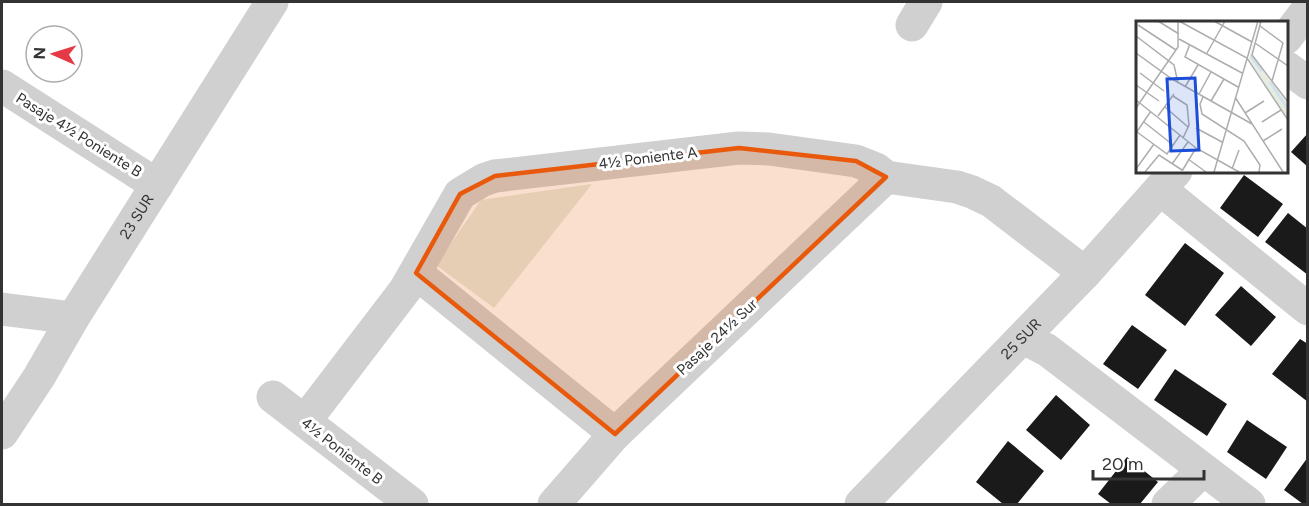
<svg xmlns="http://www.w3.org/2000/svg" width="1309" height="506" viewBox="0 0 1309 506" font-family="Figtree,sans-serif">
	<style>
		.green { fill: #e6ecdf }
		.building { fill: #1a1a1a }
		.lines { fill: none; stroke-linecap: round; stroke-linejoin: round }
		.street { stroke: #d0d0d0; stroke-width: 33 }
		.marked { fill: #e8590c; fill-opacity: 0.2; stroke: #e8590c; stroke-width: 4.5; stroke-linejoin: round }
		.labels { text-anchor: middle; dominant-baseline: central; stroke-width: 6; stroke-linejoin: round; paint-order: stroke }
		.street-label { font-size: 15px; fill: #333; stroke: #fff }
		.inset-river { fill: none; stroke: #cfe2ee; stroke-width: 3 }
		.inset-road { fill: none; stroke: #adadad; stroke-width: 1.5 }
		.view { fill: #1d4ed8; fill-opacity: 0.15; stroke: #1d4ed8; stroke-width: 3 }
		.inset-edge { fill: none; stroke: #333; stroke-width: 3 }
	</style>
	<rect width="100%" height="100%" fill="#fff"/>
	<!-- green -->
	<path class="green" d="M592,184l-98,124 -58,-43 45,-65z"/>
	<!-- building -->
	<path class="building" d="M1308,133v34l-17,-15z
		M1244,175l39,29 -25,33 -38,-29z
		M1288,213l20,16v46l-43,-33z
		M1185,243l39,30 -39,53 -40,-31z
		M1241,286l35,31 -25,29 -36,-31z
		M1132,325l35,25 -29,39 -35,-25z
		M1300,339l8,5v58l-36,-28z
		M1175,369l52,35 -20,32 -53,-36z
		M1056,395l34,30 -29,35 -35,-30z
		M1247,420l40,27 -21,32 -39,-27z
		M1008,441l36,30 -27,33h-14l-27,-22z
		M1127,457l31,25 -18,22h-29l-13,-10z
		M1308,457v47h-5l-19,-14z"/>
	<g class="lines">
		<!-- street -->
		<g class="street">
			<path d="M912,25l14,-23"/>
			<path d="M1286,38l22,-29"/>
			<path d="M1286,67l22,16"/>
			<path d="M2,86l155,99"/>
			<path d="M1160,189l148,120"/>
			<path d="M416,273l199,161"/>
			<path d="M2,309l71,9"/>
			<path d="M1024,338l23,12 202,154"/>
			<path d="M273,397l139,107"/>
			<path d="M305,421l100,-131 55,-96 23,-14 12,-4 244,-28 30,1 87,12 20,8 10,8 71,10 15,5 19,9 94,72"/>
			<path id="s1" d="M2,433l37,-56 34,-59 199,-316"/>
			<path d="M554,504l61,-70 271,-257"/>
			<path id="s2" d="M861,504l224,-231 91,-102"/>
			<path d="M1168,504l35,-34"/>
		</g>
	</g>
	<!-- marked area -->
	<path class="marked" d="M739,148l117,13 30,16 -271,257 -199,-161 44,-79 35,-18z"/>
	<g class="labels">
		<!-- street labels -->
		<g class="street-label">
			<text transform="translate(79 135) rotate(32)">Pasaje 4½ Poniente B</text>
			<text transform="translate(648 158) rotate(-7)">4½ Poniente A</text>
			<text stroke="none"><textPath href="#s1" startOffset="255">23 SUR</textPath></text>
			<text transform="translate(717 337) rotate(-43)">Pasaje 24½ Sur</text>
			<text stroke="none"><textPath href="#s2" startOffset="230">25 SUR</textPath></text>
			<text transform="translate(342 451) rotate(38)">4½ Poniente B</text>
		</g>
	</g>
	<!-- overview -->
	<g transform="translate(1136 21)">
		<rect width="152" height="152" fill="#fff"/>
		<path d="M123,0l-8,33 37,50 -1,14 -38,-59z" fill="#e6ecdf"/>
		<path class="inset-river" d="M115,35l11,15M134,61l18,27"/>
		<path class="inset-road" d="M22,0l21,13M43,0l68,37 41,62M78,0l38,21M125,0l-9,34 36,47M2,4l38,25M124,5l23,17 -11,38M0,15l38,29 4,18M43,18l63,34M119,22l33,23M54,23l-5,13 53,30M0,32l36,26 80,45M71,32l18,-32M4,52l24,18M0,64l23,16M49,66l13,-22M63,73l12,-22M37,75l14,9 2,20 -6,13M67,76l-3,7 2,10 42,27 16,24 -1,7M99,76l48,75M0,79l60,48 43,24M75,80l13,-22M29,86l23,20M0,87l42,-61v-26M109,92l19,-12M22,95l16,-22M8,101l29,23M126,101l19,-12M60,107l26,14M1,111l30,22 13,-19M0,112l15,-22M127,120l19,-12M52,138l18,13M36,143l16,-22M0,148l18,-25M96,148l7,-19M46,150l14,-23M9,151l14,-17 23,15M78,151l44,-151"/>
		<path class="view" d="M59,57l4,72 -28,1 -4,-72z"/>
		<rect width="152" height="152" class="inset-edge"/>
	</g>
	<!-- border -->
	<rect width="1309" height="506" fill="none" stroke="#333333" stroke-width="6"/>
	<!-- north arrow -->
	<g transform="translate(54 54) rotate(273)"><circle r="28" fill="#ffffff" stroke="#adadad" stroke-width="1.5"/>
	<path d="M0-4.5L10 22L0 15L-10 22Z" fill="#e63946"/>
	<text y="-9" font-size="16" font-weight="bold" text-anchor="middle" fill="#333333">N</text>
	</g>
	<!-- scale -->
	<path d="M1093 470v9h111v-9" fill="none" stroke="#333333" stroke-width="3"/>
	<text x="1102" y="470" font-size="18" fill="#333333" stroke="#ffffff" stroke-width="4.5" paint-order="stroke">20 m</text>
</svg>
